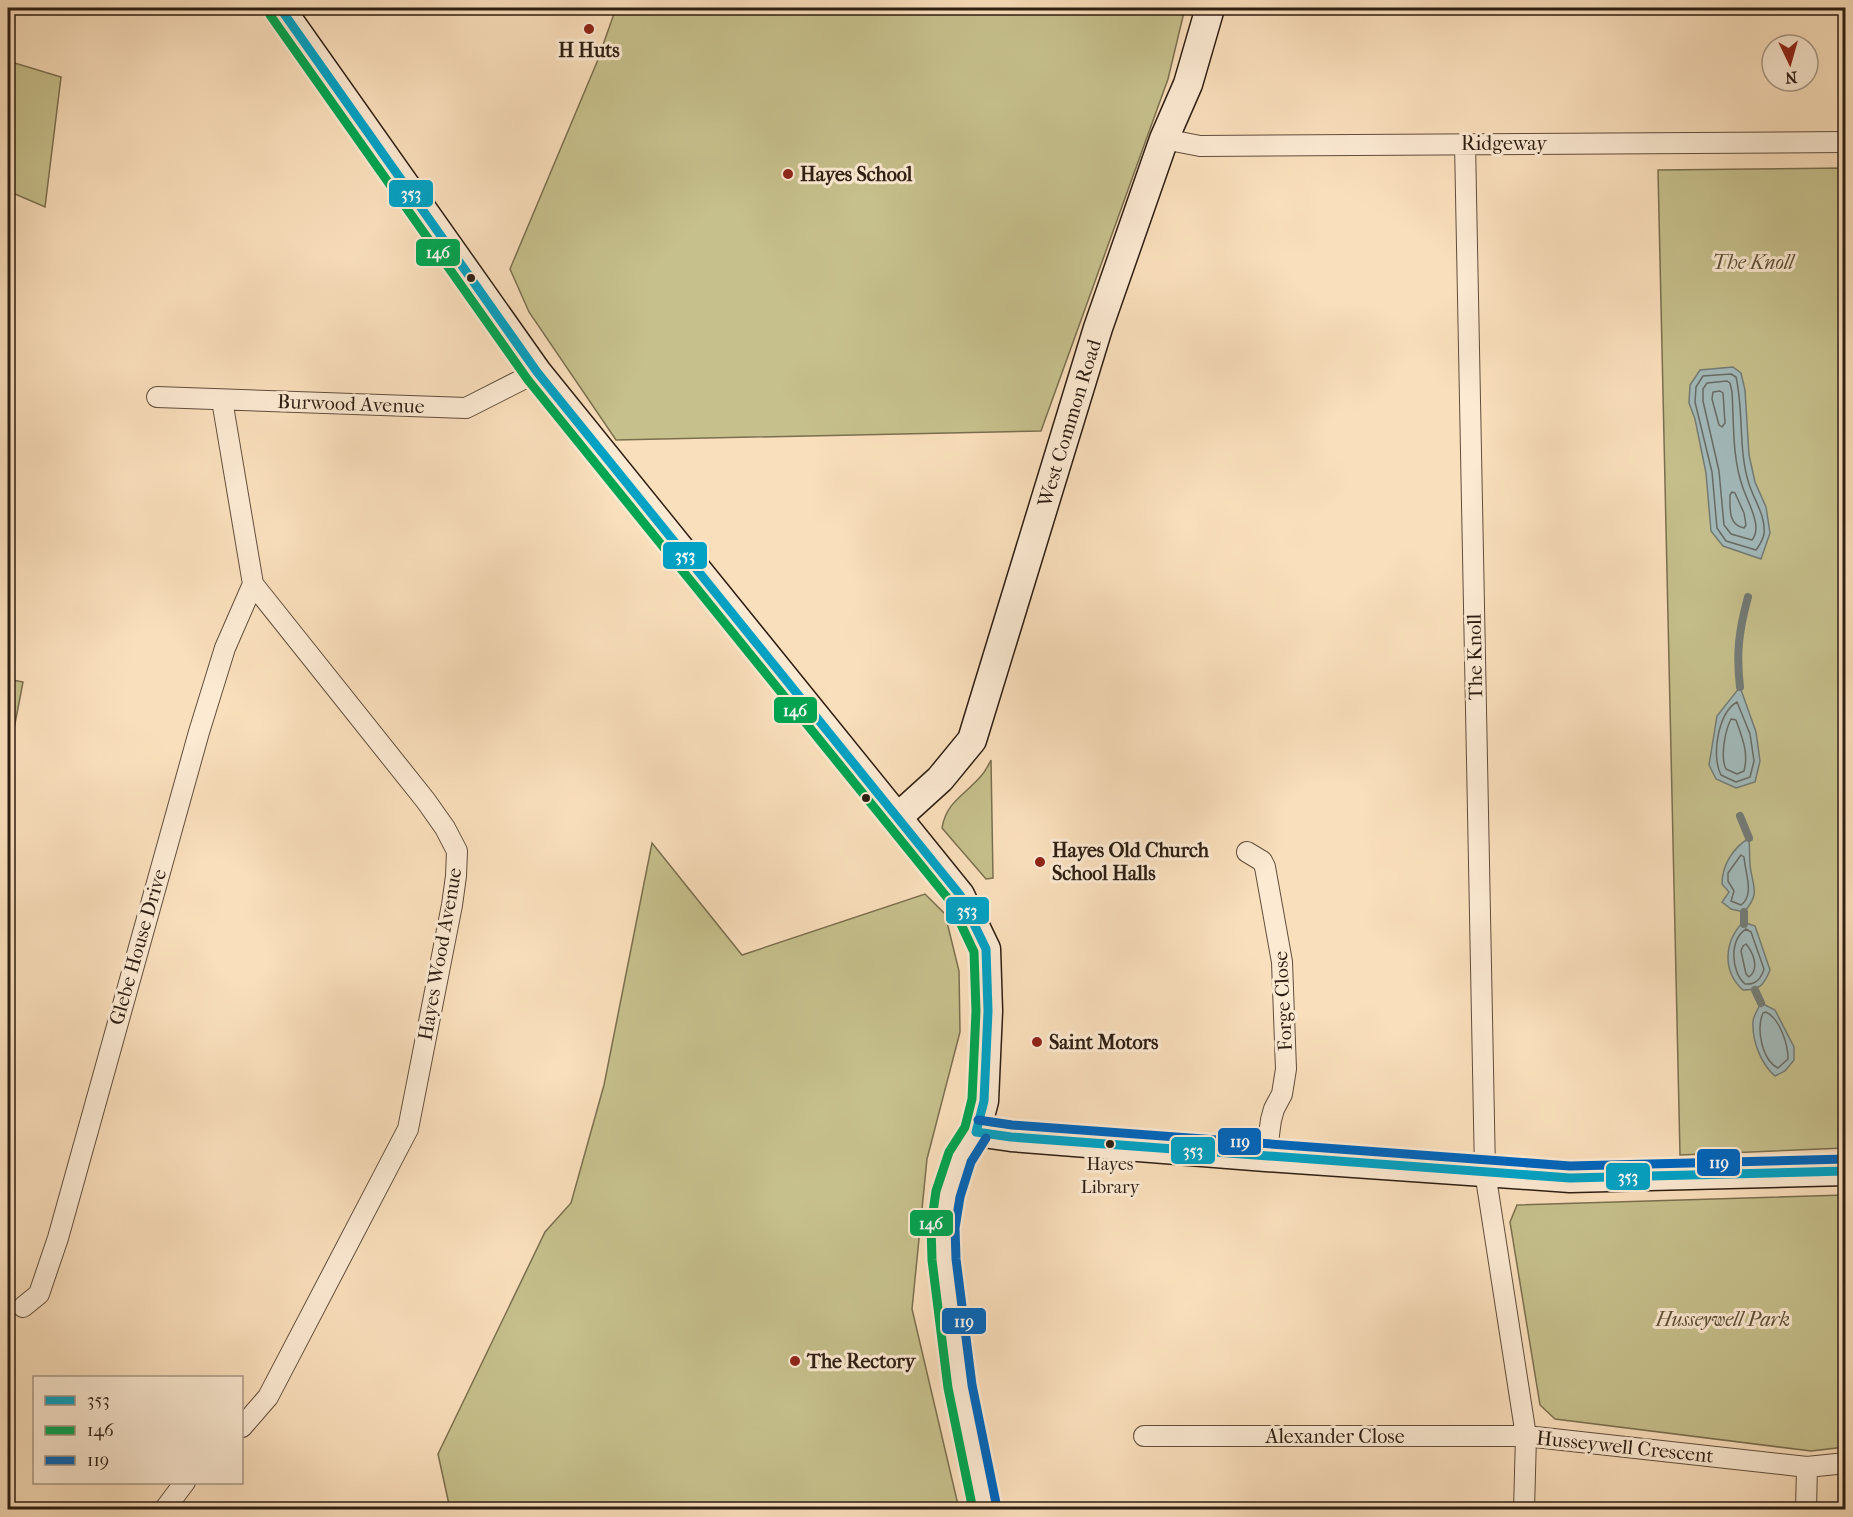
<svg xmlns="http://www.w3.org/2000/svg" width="1853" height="1517" viewBox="0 0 1853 1517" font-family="'IM FELL French Canon',serif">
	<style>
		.green { fill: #c6c08c; stroke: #7a6f4f; stroke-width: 1.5 }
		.water { fill: #a2babb; stroke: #737c77; stroke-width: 1.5 }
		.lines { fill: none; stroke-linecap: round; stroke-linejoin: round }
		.shore { stroke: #686c66; stroke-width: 1.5 }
		.stream { stroke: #737c77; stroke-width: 8 }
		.street-casing { stroke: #604e3c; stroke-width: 22 }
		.secondary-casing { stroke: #2d1e12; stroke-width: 31 }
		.street { stroke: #fcead3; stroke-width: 20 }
		.secondary { stroke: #fcead3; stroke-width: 28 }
		.bus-1-casing { stroke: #fcead3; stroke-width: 14 }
		.bus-2-casing { stroke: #fcead3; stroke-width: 14 }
		.bus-3-casing { stroke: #fcead3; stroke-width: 14 }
		.bus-1 { stroke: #02a2c5; stroke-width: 9 }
		.bus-2 { stroke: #00a651; stroke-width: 9 }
		.bus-3 { stroke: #0065bd; stroke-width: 9 }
		.poi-dot { fill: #8f2418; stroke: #fcead3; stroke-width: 2 }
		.bus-dot { fill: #2d1e12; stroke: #fcead3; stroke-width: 2 }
		.labels { text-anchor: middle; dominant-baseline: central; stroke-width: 6; stroke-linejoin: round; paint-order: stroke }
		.bus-label { font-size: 18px; fill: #2d1e12; stroke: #fcead3 }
		.poi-label { font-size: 20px; font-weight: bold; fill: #2d1e12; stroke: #fcead3; text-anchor: start }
		.street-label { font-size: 20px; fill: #2d1e12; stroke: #fcead3 }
		.park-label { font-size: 20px; font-style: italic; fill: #5b4f37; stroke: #fcead3 }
		.line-badge { stroke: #fcead3; stroke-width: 2 }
		.badge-label { font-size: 16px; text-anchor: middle; font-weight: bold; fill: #fff }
	</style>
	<rect width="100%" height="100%" fill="#fadfbc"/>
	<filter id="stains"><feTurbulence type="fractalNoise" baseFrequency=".00333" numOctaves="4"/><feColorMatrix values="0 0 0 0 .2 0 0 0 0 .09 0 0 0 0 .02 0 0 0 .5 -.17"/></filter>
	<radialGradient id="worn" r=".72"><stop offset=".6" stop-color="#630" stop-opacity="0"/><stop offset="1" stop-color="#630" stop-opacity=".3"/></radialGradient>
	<!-- green -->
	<path class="green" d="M616,8h569l-17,71 -127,352 -425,9 -87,-128 -19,-43 87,-207z
		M8,61l53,16 -16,130 -37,-16z
		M1845,168v980l-165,7 -22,-985z
		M8,679l15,3 -15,78z
		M991,760l2,118 -7,1 -44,-51c4,-26 23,-33 39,-52 4,-4 7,-10 10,-16z
		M652,843l90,112 183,-61 20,20 14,57 1,61 -33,127 -15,150 47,200h-509l-12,-55 107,-222 26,-29 33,-118z
		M1845,1195v252l-34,4 -256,-32 -15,-14 -30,-183 7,-17z"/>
	<!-- water -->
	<path class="water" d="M1733,367l8,6 4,17 4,65 6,27 11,25 4,26 -9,26 -38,-13 -12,-15 -5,-58 -11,-54 -6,-16 1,-18 10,-15z
		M1740,687l16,45 4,29 -5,21 -19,6 -20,-9 -7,-14 8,-49z
		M1749,838c1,12 0,24 2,34 4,19 7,24 -7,40l-13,-3 -9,-7 7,-10 -7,-8c0,-19 11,-36 27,-46z
		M1743,922l12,4 15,44c-6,15 -10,20 -27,20 -21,-19 -19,-48 0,-68z
		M1761,1003l14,7 19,37v13l-9,11 -10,5c-14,-12 -23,-35 -22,-54 0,-6 5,-13 8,-19z"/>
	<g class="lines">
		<!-- shore -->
		<path class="shore" d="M1731,374l5,3c8,35 2,73 13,107 5,16 17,32 15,50 -1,5 -5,12 -8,16l-30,-9 -9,-13 -5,-56 -17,-70 1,-15 7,-11z
			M1727,381l3,2 2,9c2,31 0,66 11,96 5,15 20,39 9,52l-21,-6 -7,-9 -5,-54 -16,-70v-12l4,-6z
			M1720,391l3,2 2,30 -3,4 -3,-2 -7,-26 1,-7z
			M1732,492l3,1 9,20 2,12 -2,3c-16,-3 -14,-20 -14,-33z
			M1737,702l13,32 4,27 -4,16 -14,5 -15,-7c-10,-19 -3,-62 16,-73z
			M1731,719l5,1c6,17 13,33 8,51l-7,3 -11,-5c-6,-12 -1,-38 5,-50z
			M1741,855l3,2c1,16 11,38 -3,48l-10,-4 3,-10 -6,-10v-8z
			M1746,929l5,3 13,37c-3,10 -8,16 -19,15 -14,-12 -16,-44 1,-55z
			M1746,944c7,8 14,25 3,33l-3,-3 -5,-23 2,-5z
			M1766,1012c14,7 22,32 22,47l-10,9c-16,-8 -22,-39 -15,-55z"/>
		<!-- stream -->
		<path class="stream" d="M1740,687c-4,-34 -1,-57 8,-90
			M1740,816l9,22
			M1744,924v-12
			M1755,990l6,13"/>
		<defs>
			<path id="street" d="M1164,139l36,7 646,-4
				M1465,143l20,1029 41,264 281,31 39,-4
				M157,397l309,11 71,-36
				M222,400l31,184 173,217 19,27 12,23 -1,25 -4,29 -44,224 -140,268 -26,30
				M1247,852l15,9 3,6 17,95 4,107 -4,25 -8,15 -3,11 -5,37
				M23,1307l16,-13 19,-56 141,-506 26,-84 28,-64
				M1144,1436h382l-2,74
				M164,1510l21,-28
				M1806,1510l1,-43"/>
			<g id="secondary">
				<path d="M280,8l257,364 423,523 26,54 2,62 -4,90 -8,31 -16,25 -12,37 -5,33 1,33 16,127 25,123"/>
				<path id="s1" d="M897,818l43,-39 32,-39 126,-412 66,-189 24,-55 22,-76"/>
				<path d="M976,1132l35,5 255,20 304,21 276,-7"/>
			</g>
		</defs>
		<!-- street casing -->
		<use href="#street" class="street-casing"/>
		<!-- secondary casing -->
		<use href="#secondary" class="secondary-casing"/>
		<!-- street -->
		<use href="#street" class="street"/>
		<!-- secondary -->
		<use href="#secondary" class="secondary"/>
		<defs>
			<path id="bus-1" d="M280,8l257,364 423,523 26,54 2,62 -4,90 -8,31
				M976,1132l35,5 559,41 276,-7"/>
			<path id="bus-2" d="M270,15l258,365 422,521 24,51 2,59 -4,88 -7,28 -16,25 -13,39 -5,35 1,34 16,128 25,122"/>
			<path id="bus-3" d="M978,1120l34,5 558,41 276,-7
				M986,1138l-15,24 -11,35 -5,31 1,31 16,126 25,123"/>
		</defs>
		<!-- bus-1 casing -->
		<use href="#bus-1" class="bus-1-casing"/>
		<!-- bus-2 casing -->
		<use href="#bus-2" class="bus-2-casing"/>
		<!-- bus-3 casing -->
		<use href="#bus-3" class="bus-3-casing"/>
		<!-- bus-1 -->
		<use href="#bus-1" class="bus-1"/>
		<!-- bus-2 -->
		<use href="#bus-2" class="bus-2"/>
		<!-- bus-3 -->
		<use href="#bus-3" class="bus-3"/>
	</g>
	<!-- markers -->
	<g class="poi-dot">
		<circle cx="589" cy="29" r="6"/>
		<circle cx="788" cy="174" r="6"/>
		<circle cx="1040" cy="862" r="6"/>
		<circle cx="1037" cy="1042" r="6"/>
		<circle cx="795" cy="1361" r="6"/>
	</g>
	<g class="bus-dot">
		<circle cx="471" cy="278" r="5"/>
		<circle cx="866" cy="798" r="5"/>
		<circle cx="1110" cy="1144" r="5"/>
	</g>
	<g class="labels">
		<!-- bus labels -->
		<g class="bus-label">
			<text x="1110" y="1164">Hayes<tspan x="1110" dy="23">Library</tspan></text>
		</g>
		<!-- poi labels -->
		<g class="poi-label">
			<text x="589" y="50" text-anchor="middle">H Huts</text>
			<text x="800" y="174">Hayes School</text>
			<text x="1052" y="850">Hayes Old Church<tspan x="1052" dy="23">School Halls</tspan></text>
			<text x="1049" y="1042">Saint Motors</text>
			<text x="807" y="1361">The Rectory</text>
		</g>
		<!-- street labels -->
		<g class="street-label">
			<text x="1504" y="143">Ridgeway</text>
			<text transform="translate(351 404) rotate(2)">Burwood Avenue</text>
			<text stroke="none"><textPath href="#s1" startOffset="440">West Common Road</textPath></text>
			<text transform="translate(1475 657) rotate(-91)">The Knoll</text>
			<text transform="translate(138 947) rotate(-74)">Glebe House Drive</text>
			<text transform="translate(440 954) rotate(-80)">Hayes Wood Avenue</text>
			<text transform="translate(1283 1001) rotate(-93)">Forge Close</text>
			<text x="1335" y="1436">Alexander Close</text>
			<text transform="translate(1625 1447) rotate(6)">Husseywell Crescent</text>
		</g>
		<!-- park labels -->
		<g class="park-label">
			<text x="1753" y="262">The Knoll</text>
			<text x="1723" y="1319">Husseywell Park</text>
		</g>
	</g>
	<g class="line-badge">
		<rect x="388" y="179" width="46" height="29" rx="6" fill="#02a2c5"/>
		<rect x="415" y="238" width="46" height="29" rx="6" fill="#00a651"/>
		<rect x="662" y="541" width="46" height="29" rx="6" fill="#02a2c5"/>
		<rect x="773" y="696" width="45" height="28" rx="6" fill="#00a651"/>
		<rect x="945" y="896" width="45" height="29" rx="6" fill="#02a2c5"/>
		<rect x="1217" y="1127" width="45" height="29" rx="6" fill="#0065bd"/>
		<rect x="1170" y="1136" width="46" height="29" rx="6" fill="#02a2c5"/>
		<rect x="1696" y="1148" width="45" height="29" rx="6" fill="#0065bd"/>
		<rect x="1605" y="1162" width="46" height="29" rx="6" fill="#02a2c5"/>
		<rect x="909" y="1209" width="45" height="28" rx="6" fill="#00a651"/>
		<rect x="941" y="1307" width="46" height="28" rx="6" fill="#0065bd"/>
	</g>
	<g class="badge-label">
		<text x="411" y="199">353</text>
		<text x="438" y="258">146</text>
		<text x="685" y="561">353</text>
		<text x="795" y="716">146</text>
		<text x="967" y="916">353</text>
		<text x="1240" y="1147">119</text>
		<text x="1193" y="1156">353</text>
		<text x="1719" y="1168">119</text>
		<text x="1628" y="1182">353</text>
		<text x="931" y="1229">146</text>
		<text x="964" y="1327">119</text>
	</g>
	<!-- margin -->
	<rect width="1853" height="1517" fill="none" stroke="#fadfbc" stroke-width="30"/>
	<rect x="9" y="9" width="1835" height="1499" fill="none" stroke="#2d1e12" stroke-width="3"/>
	<rect x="15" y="15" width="1823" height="1487" fill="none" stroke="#2d1e12" stroke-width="1.5"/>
	<!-- legend -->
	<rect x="33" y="1376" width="210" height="108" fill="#fcead3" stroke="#a99886" stroke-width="1.5"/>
	<rect x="45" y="1396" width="30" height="9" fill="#02a2c5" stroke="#a99886" stroke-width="1.5"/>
	<text x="87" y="1406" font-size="18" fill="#2d1e12">353</text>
	<rect x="45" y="1426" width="30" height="9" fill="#00a651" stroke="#a99886" stroke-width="1.5"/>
	<text x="87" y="1436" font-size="18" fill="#2d1e12">146</text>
	<rect x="45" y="1456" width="30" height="9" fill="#0065bd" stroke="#a99886" stroke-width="1.5"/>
	<text x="87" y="1466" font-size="18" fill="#2d1e12">119</text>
	<!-- north arrow -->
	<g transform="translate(1790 63) rotate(175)"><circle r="28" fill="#fcead3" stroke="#a99886" stroke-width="1.5"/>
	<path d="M0-4.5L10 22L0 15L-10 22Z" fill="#8f2418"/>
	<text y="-9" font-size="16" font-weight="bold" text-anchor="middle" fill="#2d1e12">N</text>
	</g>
	<rect width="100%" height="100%" filter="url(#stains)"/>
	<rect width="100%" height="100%" fill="url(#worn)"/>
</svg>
